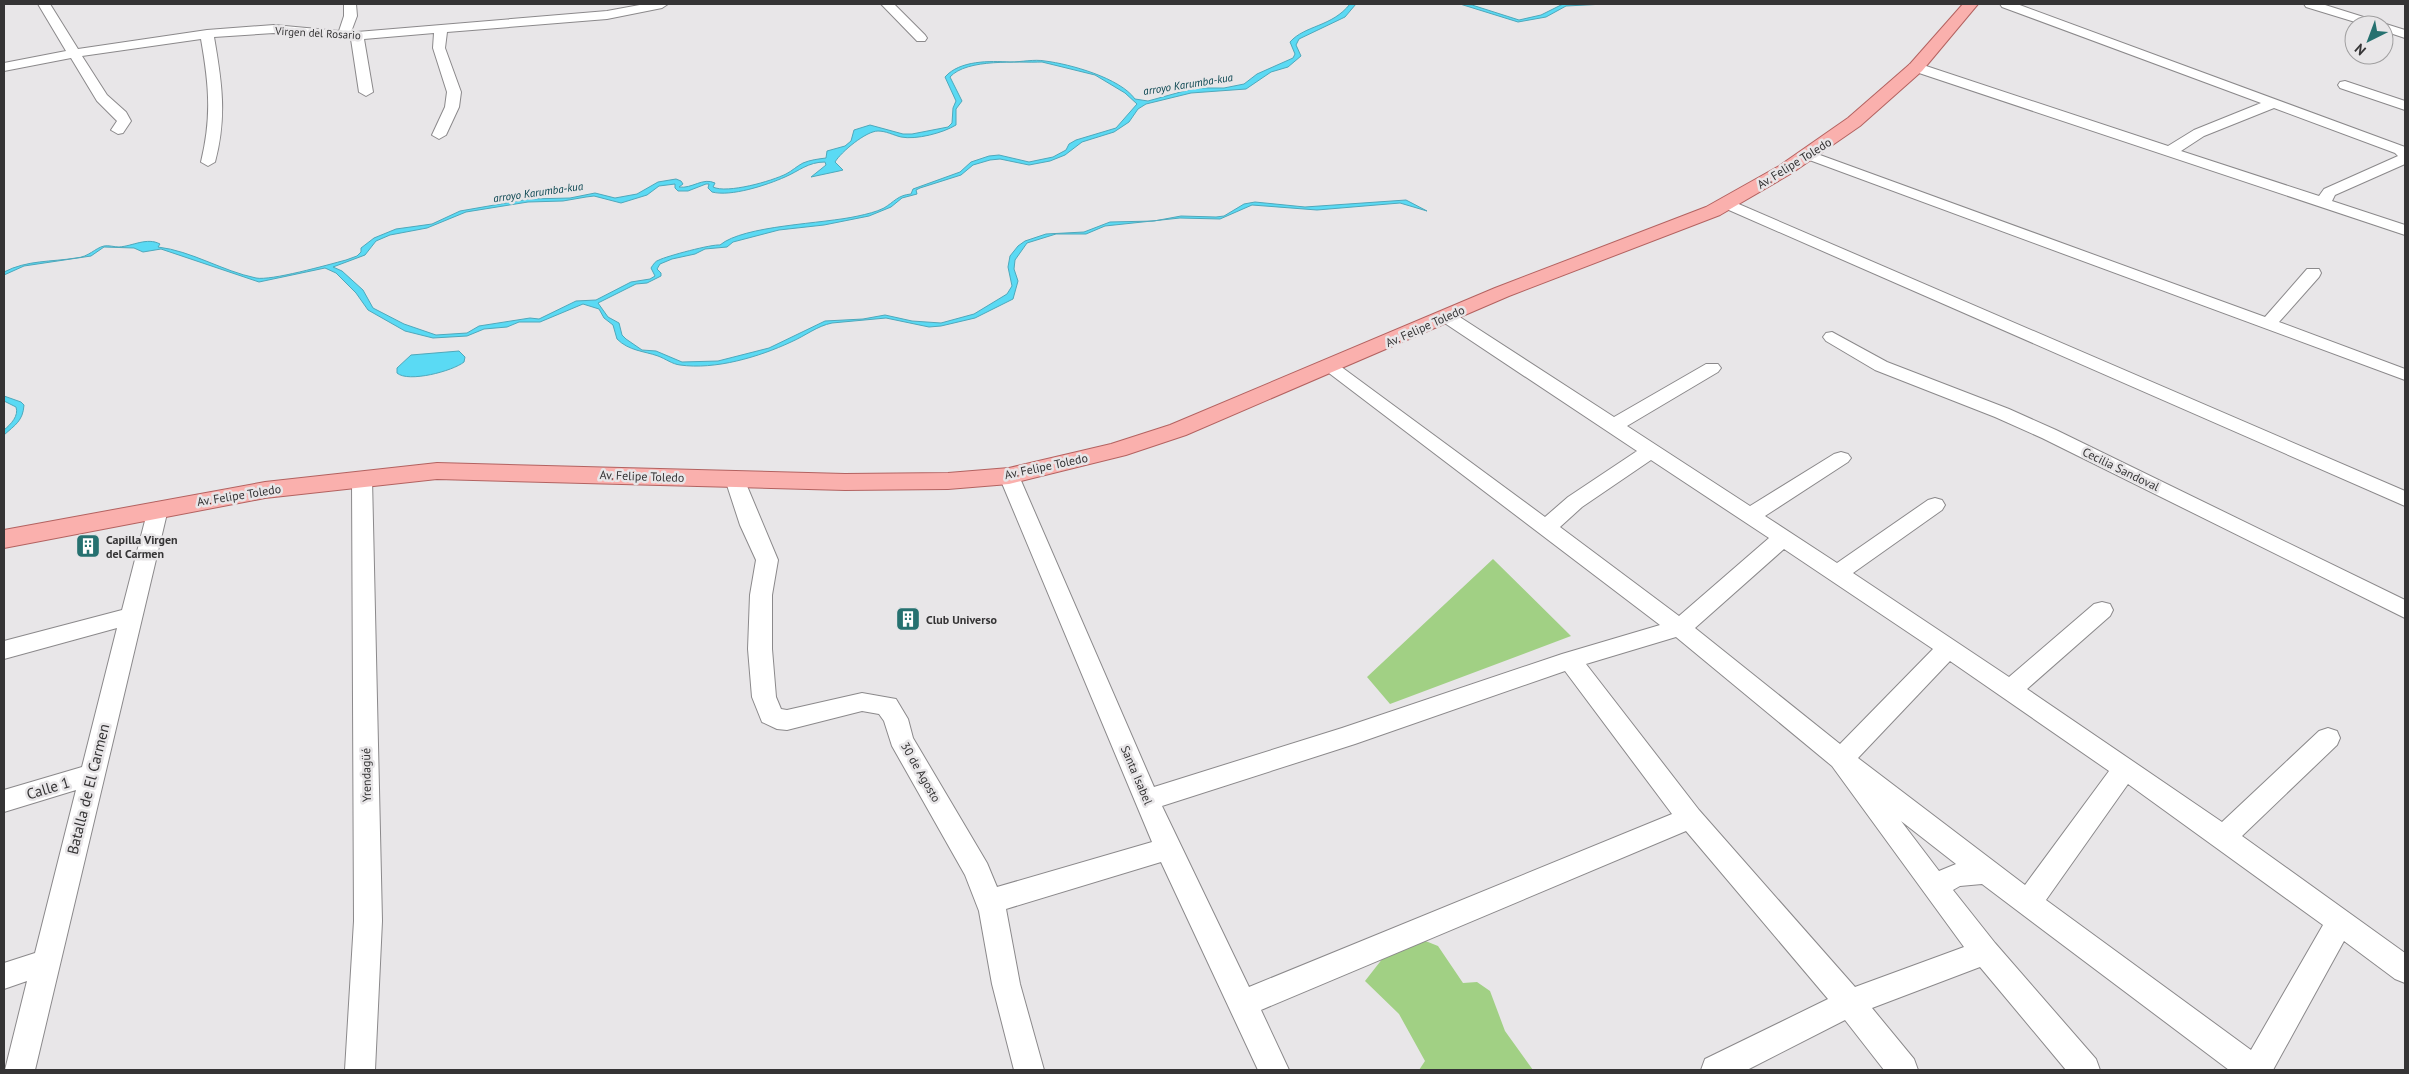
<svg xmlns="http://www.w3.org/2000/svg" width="2409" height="1074" viewBox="0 0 2409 1074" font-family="'PT Sans',sans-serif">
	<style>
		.green { fill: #a1d084 }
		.water { fill: #5adaf4; stroke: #4fa8bb; fill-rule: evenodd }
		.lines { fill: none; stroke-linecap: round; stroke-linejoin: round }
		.minor-casing { stroke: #8b898b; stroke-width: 2 }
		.major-casing { stroke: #b36260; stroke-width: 2 }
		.minor { fill: #fff; fill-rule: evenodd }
		.major { fill: #fab0ad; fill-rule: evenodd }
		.labels { text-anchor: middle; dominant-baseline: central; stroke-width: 5; stroke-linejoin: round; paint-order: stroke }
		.far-street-label { font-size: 11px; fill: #353435; stroke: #e8e6e8 }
		.far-water-label { font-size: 11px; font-style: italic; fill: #013f4a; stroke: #e8e6e8 }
		.street-label { font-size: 12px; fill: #353435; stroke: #e8e6e8 }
		.poi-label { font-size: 12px; font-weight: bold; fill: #353435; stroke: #e8e6e8; text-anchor: start }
		.near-street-label { font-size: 15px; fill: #353435; stroke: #e8e6e8 }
	</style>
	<rect width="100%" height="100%" fill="#e8e6e8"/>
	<!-- green -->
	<path class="green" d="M1493,559l78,77 -181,68 -23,-27z
		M1423,940l15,6 25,37 14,-1 13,9 15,40 28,39h-114l6,-9 -26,-47 -34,-33 25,-32z"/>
	<!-- water -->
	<path class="water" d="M1350,4h6l-11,13 -46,22 -3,6 5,11 -13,11 -17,5 -25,17 -55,4 -45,11 -8,5 -9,13 -15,10 -32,10 -17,13 -15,6 -21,4 -29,-6 -10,1 -17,5 -12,10 -41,13 -4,2 1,4 -15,4 -11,9 -22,9 -45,9 -45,5 -46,12 -6,5 -22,2 -10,5 -23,5 -12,5 -3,5 4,4v3l-14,7 -11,1 -38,19 10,14 11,6 3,12 4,4 16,11 14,1 26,11 36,-1 51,-13 56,-27 38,-2 22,-4 27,6 29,2 33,-9 33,-20 5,-8 -4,-19 2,-11 8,-10 7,-5 21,-7 38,-2 26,-10 44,-1 27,-5 35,1 8,-1 20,-12 11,-2 50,5 101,-7 21,11 -27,-8 -83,7 -65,-5 -32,14 -40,-1 -75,8 -19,8h-30l-29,9 -12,17 -1,9 4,12 -5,18 -38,19 -34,8 -12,1 -43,-9 -54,5c-15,3 -27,13 -41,19 -32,15 -76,28 -111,23 -8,-1 -14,-6 -22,-9 -14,-5 -29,-5 -41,-17l-4,-14 -9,-7 -5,-9 -16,-5 -43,18h-21l-12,5 -23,2 -17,7 -34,2 -28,-7 -37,-21 -12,-17 -20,-20 -11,-5 -66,14 -98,-33 -18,3 -9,-4 -30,-1 -13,9 -67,10 -20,9v-3c23,-12 47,-10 72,-14 13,-1 19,-10 28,-12 5,-1 10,1 15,1 14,-1 28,-10 41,-3l-2,3c34,4 64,24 98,31 15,3 71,-13 90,-18l11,-4 4,-4v-4l13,-10 22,-9 36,-5 28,-13 69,-12 41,-1 25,-5 20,5 22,-4 21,-12 18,-3 5,2 2,3 -4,3c13,2 24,-10 36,-4l-2,4c14,7 59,-6 73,-13 6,-3 11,-8 17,-11 7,-3 15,-4 23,-5l1,-7 18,-5 6,-5 3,-11 16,-5 33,9h9l36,-7 4,-4 1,-15 3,-7 -11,-24c15,-17 45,-16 65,-15 12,0 24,-3 35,-1 25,3 75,17 90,38l13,2 47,-13h29l20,-4 13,-10 36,-16 2,-4 -5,-12c15,-17 42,-15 60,-38zM1042,62l53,13 30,18 12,11 -21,24 -40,12 -7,4 -3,6 -13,7 -24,5 -30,-7 -10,1 -18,6 -11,10 -47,17 -2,5c-13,1 -17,8 -27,14 -8,4 -17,6 -26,8 -35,8 -114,9 -138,29 -8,-1 -53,11 -61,15 -4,1 -6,5 -8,8l4,8 -5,3 -19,3 -35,18 -20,1 -37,18 -9,-1 -51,8 -12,7 -31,2 -32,-11 -31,-16 -10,-18 -21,-19 -9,-4 32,-12 11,-14 14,-6 37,-7 39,-16 62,-10 35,-1 23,-4 8,-1 27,7 26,-8 12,-9 16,-2v4l3,3h10l18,-7h3l-1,4 4,4c19,5 55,-7 73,-15 14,-6 23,-15 40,-15l1,3 -15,12 28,-6 4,-1 -8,-8c6,-10 31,-31 43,-31 8,0 15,4 23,6 15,3 42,-4 55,-12v-16l6,-8 -12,-24c17,-19 68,-14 92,-15z
		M1460,4l12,1 47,15 22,-5 22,-11h42l-39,2 -20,11 -28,5z
		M459,351l6,6 -1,5c-11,9 -56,21 -67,11v-5l14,-13z
		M4,396l17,6 3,3c-1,16 -9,20 -20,30v-5c7,-6 15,-14 12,-23l-12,-6z"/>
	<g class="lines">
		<defs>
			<path id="minor" d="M38,4h12l28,45 129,-19 67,-5 65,6 5,-15v-12h12l1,12 -6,16h6l250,-21 38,-7h23l-6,4 -55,11 -160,13 -2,16 16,44 -2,15 -13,28 -7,4 -7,-4 13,-28 2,-15 -14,-44 1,-15 -70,6 9,53 -7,4 -7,-4 -8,-53 -77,-6 -60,4c8,46 13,80 1,125l-7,4 -7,-4c11,-45 8,-78 0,-123l-119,17 25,39 19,17 5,9 -8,12 -5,1 -7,-4 6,-9 -20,-20 -26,-43 -67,13v-8l62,-12z
				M881,4h13l31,31 2,3 -2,3h-8z
				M2000,4h17l388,143v17l-70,31 -3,6 73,24v10l-495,-165 -2,-3 2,-3h10l248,82 26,-16 67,-27 -259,-96zM2274,108l121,45 3,3 -74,33 -5,7 -138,-45 23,-15z
				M2304,4h18l83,26v8l-21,-7v-6h-19l-59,-18z
				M2345,81l60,20v9l-65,-22 -2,-3 2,-3z
				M1809,151l456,166 42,-48h12l2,4 -2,4 -40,45 126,47v11l-601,-222 -2,-3z
				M1727,199l678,292v15l-683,-299 -3,-3 3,-3z
				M1446,311l6,1 162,105 92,-53h12l3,4 -3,4 -91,54 123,80 84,-52 7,-2 7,2 3,4 -3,4 -83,54 72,47 91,-63 7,-2 7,2 3,5 -3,5 -89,63 156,104 85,-73 8,-2 8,2 3,6 -3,6 -83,73 195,133 97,-91 9,-3 9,3 3,7 -3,7 -95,91 163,117v30l-10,-4 -51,-38 -71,129h-44l-247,-186 -22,2 -7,4 42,53 101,116 4,11h-34l-86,-103 -108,41 42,51 4,11h-34l-39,-50 -98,50h-46l4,-11 123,-60 -142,-168 -425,179 28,60h-31l-97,-208 -155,47 14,75 24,86h-30l-22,-86 -13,-73 -14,-36 -73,-129 -8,-25 -5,-7 -17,-3 -75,19 -10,-1 -15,-7 -10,-25 -4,-48 2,-54 6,-35 -16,-35 -15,-46 3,-5 7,-2 7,2 36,86 -6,35v54l4,48 5,12 6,1 75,-17 34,6 12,20 5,19 74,125 10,24 155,-45 -153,-366 3,-5 7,-2 7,2 3,5 135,311 188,-59 220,-74 98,-29 -339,-258 3,-4h12l209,154 23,-20 69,-46 -197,-131 -3,-4 3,-4zM1651,460l118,78 -90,78 -119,-89 22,-20zM1784,549l149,100 -93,95 -145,-116zM1676,637l156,129 132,181 -109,40 -156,-177 -113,-146zM1950,661l159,110 -84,114 -167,-127zM1565,671l107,143 -423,173 -87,-181 193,-62zM2128,784l195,141 -72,125 -205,-150zM1901,821l55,43 -17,7z
				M1832,332l55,30 122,47 47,21 349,170v18l-363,-180 -47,-21 -120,-47 -49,-29 -3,-4 3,-4z
				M362,472l7,2 3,5 10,442 -7,149h-30l9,-149 -2,-442 3,-5z
				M158,502l7,2 3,5 -133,561h-30l22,-89 -23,8v-26l31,-10 41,-163 -72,22v-22l78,-23 35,-139 -113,31v-18l118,-31 26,-101 3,-5z"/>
			<path id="major" d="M1963,4h15l-56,67 -62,55 -68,47 -72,42 -211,81 -323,139 -60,20 -117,29 -61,5 -103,1 -408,-11 -172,19 -261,50v-18l261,-48 172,-19 408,11 103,-1 61,-5 102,-24 59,-19 325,-137 211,-81 73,-41 69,-48 62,-54z"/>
		</defs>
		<!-- minor casing -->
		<use href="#minor" class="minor-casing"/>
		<!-- major casing -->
		<use href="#major" class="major-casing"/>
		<!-- minor -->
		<use href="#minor" class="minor"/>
		<!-- major -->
		<use href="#major" class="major"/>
	</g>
	<!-- icons -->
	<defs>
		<symbol id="building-square" viewBox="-11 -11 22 22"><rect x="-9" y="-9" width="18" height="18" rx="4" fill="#267170" stroke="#e8e6e8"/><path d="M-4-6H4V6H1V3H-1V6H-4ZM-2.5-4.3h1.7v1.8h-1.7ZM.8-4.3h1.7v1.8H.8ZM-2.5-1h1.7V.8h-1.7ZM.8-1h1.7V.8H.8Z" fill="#fff"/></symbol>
	</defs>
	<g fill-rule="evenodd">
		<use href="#building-square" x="74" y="532" width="28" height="28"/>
		<use href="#building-square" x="894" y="605" width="28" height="28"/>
	</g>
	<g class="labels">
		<!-- far-street labels -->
		<g class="far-street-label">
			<text transform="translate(318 33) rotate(3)">Virgen del Rosario</text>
		</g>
		<!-- far-water labels -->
		<g class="far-water-label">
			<text transform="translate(1188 84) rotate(-9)">arroyo Karumba-kua</text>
			<text transform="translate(538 192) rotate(-8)">arroyo Karumba-kua</text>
		</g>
		<!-- street labels -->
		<g class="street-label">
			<text transform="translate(1794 163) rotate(-32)">Av. Felipe Toledo</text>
			<text transform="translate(1425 326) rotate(-24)">Av. Felipe Toledo</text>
			<text transform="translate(1046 466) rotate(-12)">Av. Felipe Toledo</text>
			<text transform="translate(2121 469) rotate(26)">Cecilia Sandoval</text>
			<text transform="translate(642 476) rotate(2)">Av. Felipe Toledo</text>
			<text transform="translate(239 495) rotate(-9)">Av. Felipe Toledo</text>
			<text transform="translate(921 772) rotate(60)">30 de Agosto</text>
			<text transform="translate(366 775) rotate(-91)">Yrendagüé</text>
			<text transform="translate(1137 775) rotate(67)">Santa Isabel</text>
		</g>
		<!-- poi labels -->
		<g class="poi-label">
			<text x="106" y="539">Capilla Virgen<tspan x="106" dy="14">del Carmen</tspan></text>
			<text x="926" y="619">Club Universo</text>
		</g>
		<!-- near-street labels -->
		<g class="near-street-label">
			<text transform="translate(48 788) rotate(-17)">Calle 1</text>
			<text transform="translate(88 789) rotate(-76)">Batalla de El Carmen</text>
		</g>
	</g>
	<!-- border -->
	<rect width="2409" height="1074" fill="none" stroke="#353435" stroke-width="10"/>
	<!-- north arrow -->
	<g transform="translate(2369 40) rotate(222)"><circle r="24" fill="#e8e6e8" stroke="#a09fa0"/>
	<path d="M0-4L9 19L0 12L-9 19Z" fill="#267170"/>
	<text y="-8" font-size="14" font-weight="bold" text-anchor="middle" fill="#353435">N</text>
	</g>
</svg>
